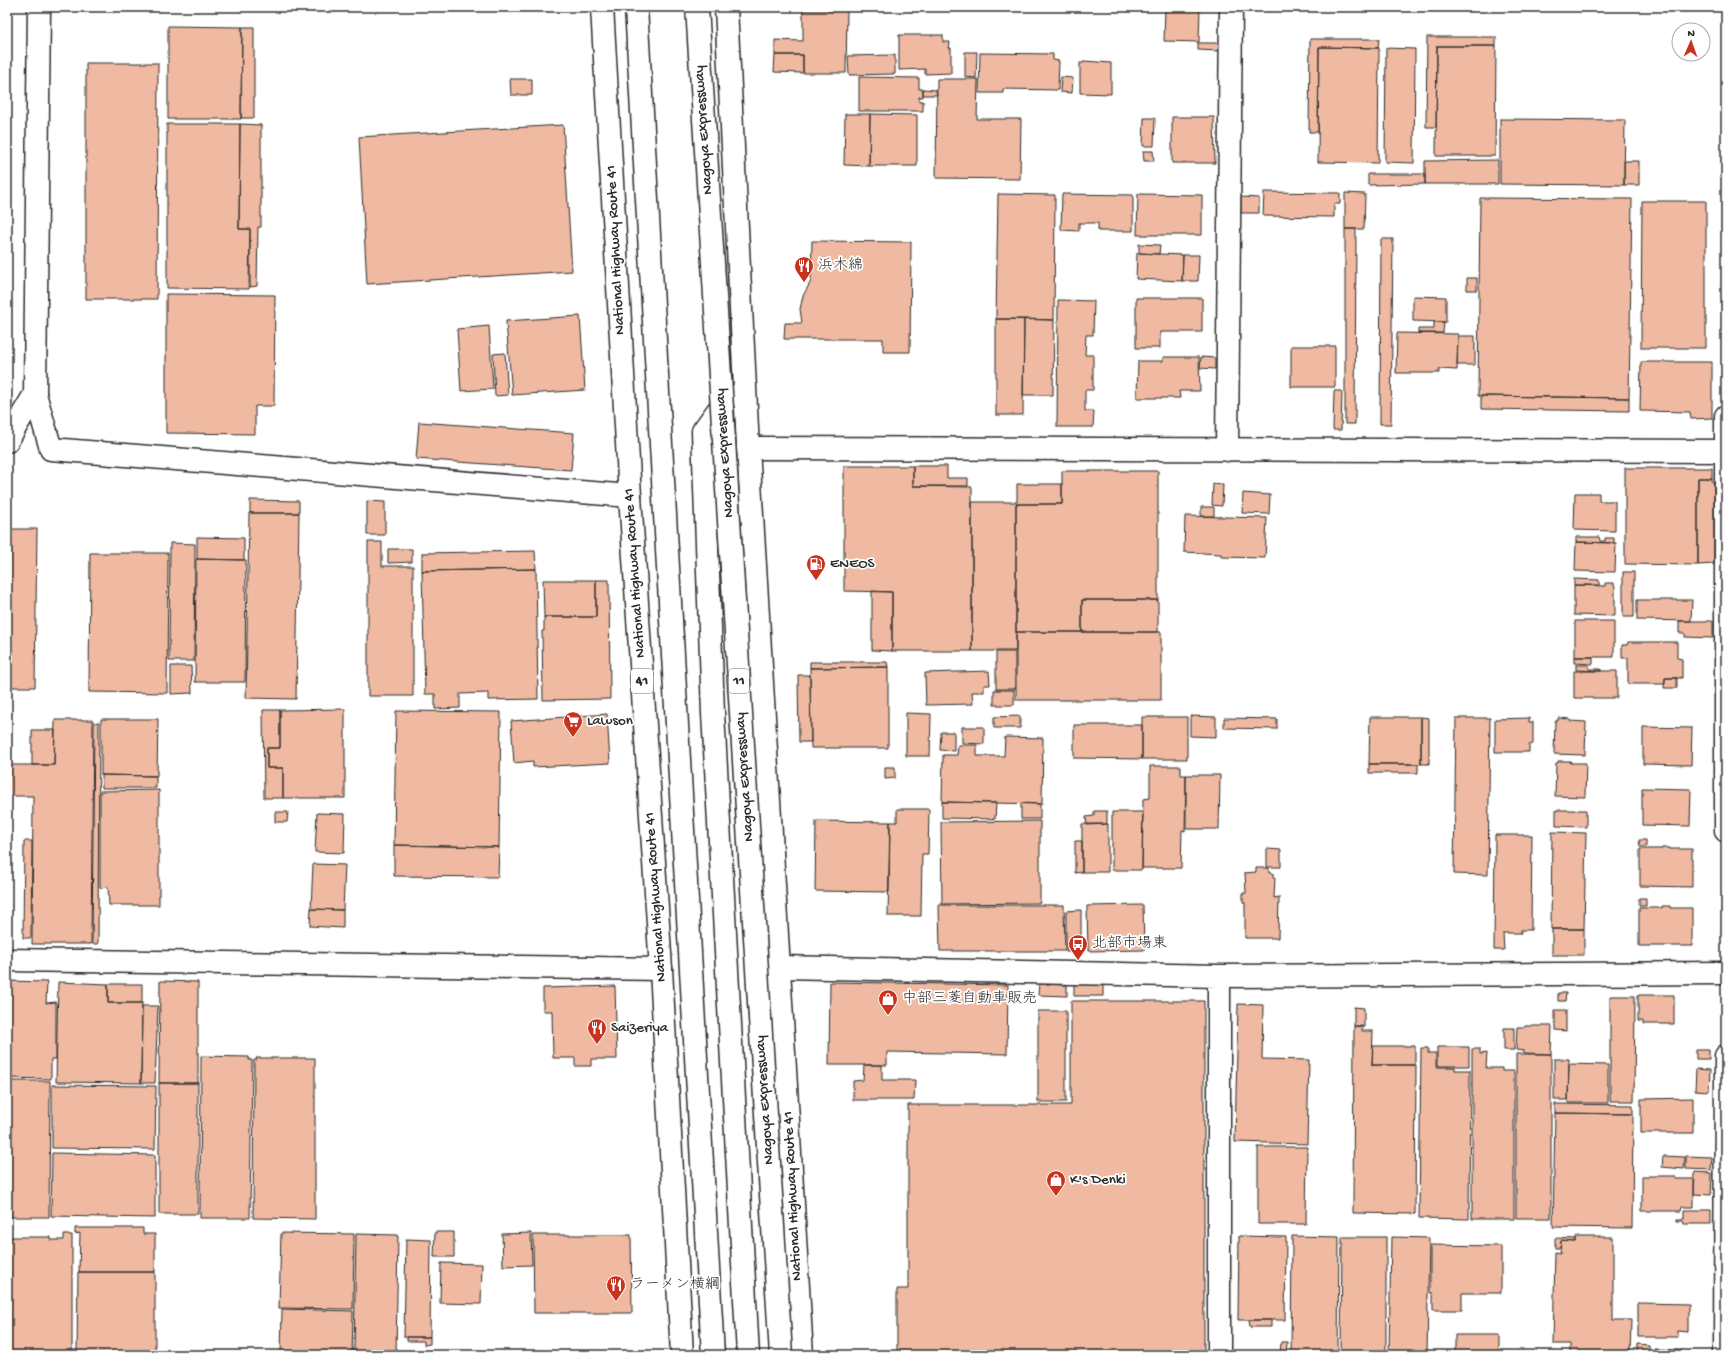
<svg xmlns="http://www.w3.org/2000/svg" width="1733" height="1362" viewBox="0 0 1733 1362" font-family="'Gochi Hand','Klee One',sans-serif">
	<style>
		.building { fill: #efbaa1; stroke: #2b2b2b }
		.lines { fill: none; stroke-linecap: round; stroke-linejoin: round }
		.street-casing { stroke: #2b2b2b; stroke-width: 25 }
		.secondary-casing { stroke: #2b2b2b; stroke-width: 25 }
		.highway-casing { stroke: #2b2b2b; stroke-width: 25 }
		.street { stroke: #fff; stroke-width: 22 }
		.secondary { stroke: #fff; stroke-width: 22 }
		.highway { stroke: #fff; stroke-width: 22 }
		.highway-bridge-casing { stroke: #2b2b2b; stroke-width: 25; stroke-linecap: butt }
		.highway-bridge { stroke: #fff; stroke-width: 22 }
		.labels { text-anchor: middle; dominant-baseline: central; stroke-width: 3.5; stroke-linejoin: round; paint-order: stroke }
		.shield { fill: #fff; stroke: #6b6b6b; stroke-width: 1 }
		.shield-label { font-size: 14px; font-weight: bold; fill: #2b2b2b }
		.street-label { font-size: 15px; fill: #2b2b2b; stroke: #fff }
		.poi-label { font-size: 15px; fill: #2b2b2b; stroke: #fff; text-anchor: start }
	</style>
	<rect width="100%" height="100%" fill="#fff"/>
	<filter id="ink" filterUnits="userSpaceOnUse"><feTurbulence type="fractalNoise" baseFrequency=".025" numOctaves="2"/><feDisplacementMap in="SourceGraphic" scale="8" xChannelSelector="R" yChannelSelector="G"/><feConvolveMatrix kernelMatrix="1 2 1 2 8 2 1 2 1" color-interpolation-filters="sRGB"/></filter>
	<g filter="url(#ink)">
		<!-- building -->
		<path class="building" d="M1165,7h35l-1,35 -35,-1z
			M803,10h44l-1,63h-43v-18h-28v-15l28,1z
			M168,26l74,1 -1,92h-73z
			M242,27h12v91h-13z
			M899,35h44v7h7l-1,6h2v25l-26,1v-5l-26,1z
			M1427,37h69v9h-59l-1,81h-10z
			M1310,39h69l-1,9 -59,-1 -1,85h-9z
			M1198,43h21l-1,8 -20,-1z
			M1437,46h59l-1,110h-59z
			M1319,47l60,1 -1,115 -60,-1z
			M1386,48l29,1 -1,114 -29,-1z
			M965,52h12l-1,26 -11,-1z
			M980,53l73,1v6l6,1 -1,29 -55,-1v4h-24z
			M775,55h28v18l-29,-1z
			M895,55v19l-46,1 -1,-19z
			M1084,61l27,2v31l-31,-1v-30h4z
			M86,63h72l-1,236h-71z
			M859,77l60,1v11h4v8h-4v4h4v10h-64z
			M1061,77l12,1 -1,15 -12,-1z
			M510,79h22v16h-21z
			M937,79h41l-1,40h44l-1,60 -84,-1z
			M923,89l13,1 1,5h-14z
			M845,114h25l-1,52 -25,-1z
			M870,114l47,1v51h-48z
			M1172,117h42l1,46h-43z
			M1144,118h11l-1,28h-11z
			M1500,119l125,1 -1,65 -124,-1z
			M167,124h73l-1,105h11l-1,60 -82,-1z
			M240,124l21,1v102h-3l-1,59 -7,1v-58h-11z
			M563,125l9,146 -205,13 -8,-147z
			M1143,151h10l1,10h-10z
			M1498,160v24h-73v-23z
			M1624,161h15v24h-15z
			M1368,174h57v10l-57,1z
			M1264,192l76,1v11h-6v13l-71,-1z
			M1345,193l20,1 -1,35h-19z
			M998,194l57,1 -1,125 -58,-1z
			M1062,194l71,1v36h-35v-8h-19v8l-18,-1z
			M1138,194l64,1v40h-65z
			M1241,197l18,1v15h-18z
			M1480,198l152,1 -3,199 -151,-2z
			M1642,201h64v147h-65z
			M1345,229h11l-1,195h-10z
			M1381,239h12l-2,185h-11z
			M812,241l99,1 -1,110h-27v-13h-99l1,-16h17l-2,-14 3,-13 8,-15z
			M1139,244l21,1 -1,9 -20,-1z
			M1137,253l46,2 -1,26 -46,-2z
			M1183,255h16l-1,26h-16z
			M1467,278h10v12h-10z
			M166,294l109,1 -1,111h-19v28l-89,-1z
			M1413,296l33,1v25l-33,-1z
			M1136,298h66v34h-42v16h-24z
			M1058,300l36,1 -1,34h-7l-1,20h8v35h-8v21h9l-1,16h-36z
			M580,316l5,74 -73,5 -6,-74z
			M996,319h28l-1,96h-27z
			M1024,319l30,1 -1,75h-30z
			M1434,322h10l-1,11h-25v-4h16z
			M489,326l4,63 -32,2 -4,-62z
			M1397,333l61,1 -1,36 -18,-1v4h-43z
			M1458,336h17v29h-18z
			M1291,346h44v41h-44z
			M505,353l3,42 -13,1 -2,-42z
			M1163,357h36l1,34h-21l1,7h-43l1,-37h25z
			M1201,357l14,1v11l-15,-1z
			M1641,362h71v56l-21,1 -1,-7 -50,-1z
			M1334,391h8l-1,39h-8z
			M1481,396l148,2v13l-148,-2z
			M419,422l155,11 -3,37 -155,-11z
			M844,466h69v20l59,1v164h-80v-59l-48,-1z
			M913,466h34v12h21v8h-55z
			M1625,468h87v10h-14v87l-73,-1z
			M1062,471h96v129h-76v32h-66v-128h46z
			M1698,478h14v4h2v82l-16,1z
			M1017,484h45v20h-46v147h-44v-149h45z
			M1213,484l10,1 -1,21 -10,-1z
			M1243,493l27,2 -1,19 -27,-1z
			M1575,493h24v8h16v30l-41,-1z
			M250,500l49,1v12h-49z
			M367,501l18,1v33h-18z
			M1201,507h13v9h-13z
			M249,513h50l-3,186 -50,-1z
			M1185,516l82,2 -2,40 -44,-1v-3l-37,-2z
			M7,529h30l-2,158h-28z
			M197,537l47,1v22l-47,-1z
			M1576,537h23l1,4h5v-3h9v5l-38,-1z
			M368,542h14v24h31v130h-45z
			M1576,542l40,1 -1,29 -40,-1z
			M170,543l25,1 -1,117h-25z
			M388,549h24v13l-24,1z
			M535,551l1,18 -114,2v-18z
			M90,553h78l-1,140 -78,-1z
			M196,559l50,1 -1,122h-50z
			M536,569l2,130 -50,1v-7l-28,1v14l-25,1v-15h-10l-3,-123z
			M1623,572h11v45h-11z
			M1574,579l25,1v5h-25z
			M543,580h53v37h-52z
			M596,580h13l1,119 -67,1 -1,-69h2v-14h52z
			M1605,583h9v3h1v30l-41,-1v-30l31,1z
			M872,591l20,1v59l-20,-1z
			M1082,600h76v32h-76z
			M1637,600h55l-1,21 -54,-1z
			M1575,621h39v36h-39z
			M1679,621h34v17l-28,-1v-4h-6z
			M1016,632h145v68h-145z
			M1628,642h49v16l5,1v19h-17v6h-37v-26h-6v-13h5z
			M996,652h19v37h-19z
			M1575,657h18v7l-18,-1z
			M810,662h77l1,5 -78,1z
			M1576,665h13v4h12v2l-25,-1z
			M171,666h20l1,27 -21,1z
			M888,667v81h-77l-1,-80z
			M989,671l1,14h-6v7h-12l1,12 -47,1 -1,-32z
			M1574,671h43v27h-43z
			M798,675h12l1,67h-12z
			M1665,678h12v10h-13z
			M994,690h20v15h-20z
			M345,709v89h-62v-30h-16v-20h13v-38z
			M263,710h17v38h-13v20h16v30h-19z
			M396,711l105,1 -2,135 -105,-2z
			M906,713l25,1 -1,42h-24z
			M607,714l3,49 -77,4v-6l-19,2 -3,-42z
			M1020,716v12h-26v-11z
			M1190,716l26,1v20l-26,-1z
			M1142,717h45v42h-45z
			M1370,717h51v47h-52z
			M1421,717l8,1v46h-8z
			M1224,718l53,1v10l-53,-1z
			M1456,718h34l-2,157 -34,-1z
			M1529,718v4h4v22l-4,1v7h-34v-33z
			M1558,718l12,1v2l16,1 -1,33 -31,-1 1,-33h3z
			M101,719h57l-1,57 -56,-1z
			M55,720h38l-2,224h-59l1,-148h-26v-31h47z
			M99,722l-1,222h-6l2,-221z
			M1074,725h68v34l-68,-1z
			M962,727h22v17l-22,-1z
			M1643,727l49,1 -1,37 -48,-1z
			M32,730h23l-1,35h-22z
			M941,732h13v19l-14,-1z
			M1005,737l38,1 -1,66 -100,-2 1,-47h14l1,-10h19v11h27z
			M1558,761h13l-1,2h16l-1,34 -30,-1 1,-33h2z
			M1369,764h49v9h-49z
			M1150,766h31v9h5l-1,56 -3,-1 -1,38h-39l1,-69 7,-1z
			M885,767h10v11l-10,1z
			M102,775l54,1v12h-54z
			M1186,775h34l-1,54h-33z
			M1642,788l49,1 -1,37 -48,-1z
			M159,790v115h-50l-1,-18 -8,1v-97z
			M942,802l54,1 -1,16 -53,-1z
			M1021,803l19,1v15h-19z
			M897,809h32l-1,45h-6l-1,62h-33l2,-94h7z
			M1556,810h30v17l-30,-1z
			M1094,811h13v13l-20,1 -1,-8 8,-1z
			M275,812h13l-1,10h-12z
			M1112,812h31l-1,58h-30z
			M317,813l28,1 -1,39 -29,-1z
			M816,821l74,1 -1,70 -74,-1z
			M1040,821v82l-98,1 -1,-82z
			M1082,824h26v48h-26z
			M1552,832l34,1 -2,96h-33z
			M1495,835h37l-1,95h-10v3h-18l1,17h-10z
			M1639,840h7v7h-6z
			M24,841h8l-1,97h-8z
			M1075,841h7v31l-7,1z
			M394,845l105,2 -1,30 -104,-1z
			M1662,848h8v1h22v38l-52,-1v-37h22z
			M1267,849l14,1v17h-14z
			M313,864l32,1 -2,45 -32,-1z
			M1256,868h13v5h4v5h2l-1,20 5,-1 -1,41h-33v-35l-2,-1v-9h3l-1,-20 11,-1z
			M1639,898h7v8h-7z
			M939,905h125l1,46h-125z
			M1143,905l1,45 -56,1 -1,-45z
			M1662,906h8v2h22v38h-53v-38h23z
			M311,909l32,1v18l-33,-2z
			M1081,910v42h-15v-41z
			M1552,929h32v26h-32z
			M7,981l40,1 -1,21 10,-1v57h-5v20l-44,-1z
			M160,981l38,1v101h-39z
			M58,982l50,2v19h34l-1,80 -85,-1z
			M830,982l178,3 -1,69 -120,-2v13h-58z
			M1103,983v13h-29v-12z
			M108,984h34v19h-34z
			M1039,984l28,1v11l-29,-1z
			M615,986l2,73h-26v7h-16v-8h-22l-1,-47h-9v-23z
			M1558,993h8l-1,8h-7z
			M1638,995h36v29h-31v-3h-5z
			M1610,996h25l-1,105h-24z
			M1071,1001h133v354h-307v-66h11v-184h163z
			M1238,1004l25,1 -1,54 47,1 -2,84 -72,-2z
			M142,1006h16l-3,77h-14z
			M1354,1007l10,1v19l-10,-1z
			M1555,1010h11v21l-11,-1z
			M1038,1011h28v91h-28z
			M1354,1026h8v5h11l-1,34h44l-1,149 -62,-1z
			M1525,1026h27l-1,28 -27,-1v-2l-8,-1 1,-23h8z
			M1504,1028h10v22h-10z
			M1373,1046h42v19h-43z
			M1437,1047h32v19h-32z
			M1421,1048h7v5h8v14h19v3h15l-1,149 -50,-1z
			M1472,1049h8v5l7,-1 -1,15h16v3h12v148h-42z
			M1696,1049h13v10h-13z
			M1516,1054h35v164h-35z
			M201,1056l48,1v3h3l-2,158h-50z
			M256,1058h59v161l-62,-1 1,-158h3z
			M1554,1059h15l-1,41h-14z
			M1569,1064l39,1v38h-40z
			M864,1065h18v15h33l-1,20h-61v-19l10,-1z
			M1696,1069l14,1 -1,21 -14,-1z
			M7,1081h43l-1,136h-42z
			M159,1083h39v131h-39z
			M52,1085l104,1 -1,63 -103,-1z
			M1693,1098v35h-52v-34z
			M1555,1104l78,1v9l-78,-1z
			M1555,1113l78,1 -1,114 -79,-1z
			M1258,1147h49l-1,77h-48z
			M52,1153l103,2v63l-104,-2z
			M1663,1156l22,1 -1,12 -22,-2z
			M1686,1156l26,1 -1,13 -25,-1z
			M1695,1172l17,1 -1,22 -17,-1z
			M1642,1176h33v3h19v28h-12l-1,4h-39z
			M1684,1210h27v14h-27l-1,-3h-6v-2h7z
			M75,1228h68v6h12v38h-76l1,-39 -5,1z
			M435,1232h19v25h-20z
			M281,1233l73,1 -1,75 -74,-1z
			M531,1233l1,32 -29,1 -1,-32z
			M356,1234l42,1 -2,120h-42z
			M64,1235h8v120h-65v-118h44v3h13z
			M533,1235h98l1,78h-98z
			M1239,1236l47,1 -1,83h-47z
			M1292,1236l47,1 -1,118h-47z
			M1342,1237h44v118h-45z
			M1391,1237l38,1 -2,117h-38z
			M1575,1237h38v83h18l-1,35h-60v-11h-17l2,-92 5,1 1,-12 14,1z
			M1555,1238l20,1v3l-14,-1 -1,7h-5z
			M406,1239l25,1 -1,97h-26z
			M1430,1245l71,1v47h-39v17h-29v-17h-3z
			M441,1263l41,1 -1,40 -41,-1z
			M78,1272h77v83h-78z
			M1638,1303l51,1v28l-11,-1v6h-40z
			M282,1309l71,2 -1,44h-71z
			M1249,1320h22v7h-21z
			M1455,1335h44v20h-44z
			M407,1337h23v7l-6,1v-4h-17z
			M1281,1342h6l-1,13h-6z
			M1637,1345l13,1v9h-13z
			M1655,1348l26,1v6h-26z"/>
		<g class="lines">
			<defs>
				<path id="street" d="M35,394l16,55 579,47
					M1726,416v415
					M748,448l978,3
					M1227,450l4,-443
					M7,960l654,9
					M780,967l439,9 507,-3
					M1219,1355v-379
					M1725,1355l1,-299"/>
				<path id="secondary" d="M7,441l28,-47 4,-387"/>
				<path id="highway" d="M602,7l28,489 31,473 21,386
					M636,7l77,1348
					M726,7l22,441 54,907
					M727,394v4l-24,33 10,282 35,642"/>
			</defs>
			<!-- street casing -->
			<use href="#street" class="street-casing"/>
			<!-- secondary casing -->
			<use href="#secondary" class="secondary-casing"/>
			<!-- highway casing -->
			<use href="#highway" class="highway-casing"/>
			<!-- street -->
			<use href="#street" class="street"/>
			<!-- secondary -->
			<use href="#secondary" class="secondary"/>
			<!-- highway -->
			<use href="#highway" class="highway"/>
			<defs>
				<path id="highway-bridge" d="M697,7l84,1348"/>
			</defs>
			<!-- highway-bridge casing -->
			<use href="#highway-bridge" class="highway-bridge-casing"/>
			<!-- highway-bridge -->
			<use href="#highway-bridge" class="highway-bridge"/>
		</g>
	</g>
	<!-- icons -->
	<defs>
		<symbol id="restaurant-pin" viewBox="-11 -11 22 30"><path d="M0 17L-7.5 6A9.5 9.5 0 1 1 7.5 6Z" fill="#c8321e" stroke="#fff"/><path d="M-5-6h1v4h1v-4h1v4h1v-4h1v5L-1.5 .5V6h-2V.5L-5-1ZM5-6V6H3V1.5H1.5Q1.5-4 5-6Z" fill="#fff"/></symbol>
		<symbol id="fuel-pin" viewBox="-11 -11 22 30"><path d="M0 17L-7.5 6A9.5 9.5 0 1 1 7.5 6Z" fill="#c8321e" stroke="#fff"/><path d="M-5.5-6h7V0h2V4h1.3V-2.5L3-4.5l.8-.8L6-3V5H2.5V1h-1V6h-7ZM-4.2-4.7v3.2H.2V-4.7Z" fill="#fff"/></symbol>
		<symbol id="supermarket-pin" viewBox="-11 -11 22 30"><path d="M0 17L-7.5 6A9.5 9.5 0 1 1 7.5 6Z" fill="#c8321e" stroke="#fff"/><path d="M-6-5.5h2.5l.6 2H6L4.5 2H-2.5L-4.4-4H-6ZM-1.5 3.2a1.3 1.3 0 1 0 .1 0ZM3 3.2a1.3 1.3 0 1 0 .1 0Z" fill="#fff"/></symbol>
		<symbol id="bus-pin" viewBox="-11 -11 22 30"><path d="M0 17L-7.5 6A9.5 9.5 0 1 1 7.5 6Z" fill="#c8321e" stroke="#fff"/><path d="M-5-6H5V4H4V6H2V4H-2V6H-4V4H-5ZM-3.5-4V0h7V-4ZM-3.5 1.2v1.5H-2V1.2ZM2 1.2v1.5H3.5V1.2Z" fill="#fff"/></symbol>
		<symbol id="shop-pin" viewBox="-11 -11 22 30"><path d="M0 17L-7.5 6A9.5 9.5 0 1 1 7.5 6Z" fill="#c8321e" stroke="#fff"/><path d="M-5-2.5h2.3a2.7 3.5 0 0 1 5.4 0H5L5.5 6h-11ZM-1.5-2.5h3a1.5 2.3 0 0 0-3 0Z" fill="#fff"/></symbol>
	</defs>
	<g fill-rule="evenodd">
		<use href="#restaurant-pin" x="793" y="255" width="22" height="30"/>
		<use href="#fuel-pin" x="805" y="553" width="22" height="30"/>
		<use href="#supermarket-pin" x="562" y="710" width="22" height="30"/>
		<use href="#bus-pin" x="1067" y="933" width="22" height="30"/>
		<use href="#shop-pin" x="877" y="988" width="22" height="30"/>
		<use href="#restaurant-pin" x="586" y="1017" width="22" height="30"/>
		<use href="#shop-pin" x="1045" y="1169" width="22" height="30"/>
		<use href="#restaurant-pin" x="605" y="1274" width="22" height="30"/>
	</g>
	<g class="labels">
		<!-- shield labels -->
		<g class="shield">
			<rect x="631" y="669" width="22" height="24" rx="3"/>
			<rect x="729" y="669" width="20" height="24" rx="3"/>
		</g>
		<g class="shield-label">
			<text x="642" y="681">41</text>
			<text x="739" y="681">11</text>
		</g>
		<!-- street labels -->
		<g class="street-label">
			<text transform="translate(704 130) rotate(-94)">Nagoya Expressway</text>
			<text transform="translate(616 250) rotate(-93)">National Highway Route 41</text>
			<text transform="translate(725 453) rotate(-94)">Nagoya Expressway</text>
			<text transform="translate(635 573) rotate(-94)">National Highway Route 41</text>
			<text transform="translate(745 777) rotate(-94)">Nagoya Expressway</text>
			<text transform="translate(656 897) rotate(-94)">National Highway Route 41</text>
			<text transform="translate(765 1100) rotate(-94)">Nagoya Expressway</text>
			<text transform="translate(793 1196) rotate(-93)">National Highway Route 41</text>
		</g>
		<!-- poi labels -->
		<g class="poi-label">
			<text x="818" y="266">浜木綿</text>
			<text x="830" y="564">ENEOS</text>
			<text x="587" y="721">Lawson</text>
			<text x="1092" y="944">北部市場東</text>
			<text x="902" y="999">中部三菱自動車販売</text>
			<text x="611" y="1028">Saizeriya</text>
			<text x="1070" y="1180">K's Denki</text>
			<text x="630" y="1285">ラーメン横綱</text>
		</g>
	</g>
	<!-- margin -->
	<rect width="1733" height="1362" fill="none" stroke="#fff" stroke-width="24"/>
	<rect x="12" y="12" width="1709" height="1338" fill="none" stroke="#2b2b2b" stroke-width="1.5" filter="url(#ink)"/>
	<!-- north arrow -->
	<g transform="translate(1691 42) rotate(2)"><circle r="19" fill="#ffffff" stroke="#aaaaaa"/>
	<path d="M0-3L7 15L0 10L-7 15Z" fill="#c8321e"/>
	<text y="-6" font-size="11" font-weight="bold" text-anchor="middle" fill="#2b2b2b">N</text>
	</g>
</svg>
